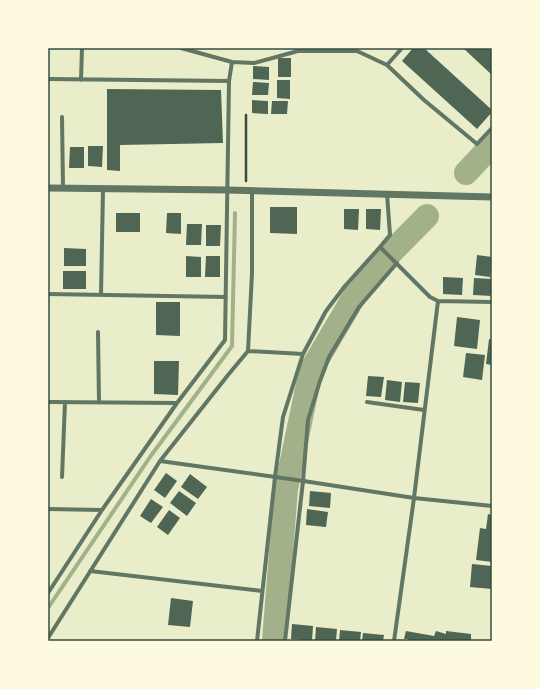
<svg xmlns="http://www.w3.org/2000/svg" width="540" height="689" viewBox="0 0 540 689" font-family="Overpass,sans-serif">
	<style>
		.lines { fill: none; stroke-linecap: round; stroke-linejoin: round }
		.stream { stroke: #a3b18a; stroke-width: 4 }
		.river { stroke: #a3b18a; stroke-width: 24 }
		.building { fill: #4f6655 }
		.path { stroke: #344e41; stroke-width: 2.5 }
		.minor { stroke: #617663; stroke-width: 4 }
		.tertiary { stroke: #617663; stroke-width: 7 }
		.neatline { fill: none; stroke: #344e41; stroke-width: 1.5 }
	</style>
	<rect width="100%" height="100%" fill="#e9edc9"/>
	<g class="lines">
		<!-- stream -->
		<path class="stream" d="M48,608l102,-151 82,-111 3,-133"/>
		<!-- river -->
		<path class="river" d="M466,173l26,-28
			M274,641l12,-152 25,-119 53,-90 63,-64"/>
	</g>
	<!-- building -->
	<path class="building" d="M413,48h11l68,62v2l-15,17 -75,-68z
		M463,48h29v27z
		M278,58h13v19h-13z
		M253,66l16,1v13l-16,-1z
		M277,80h13v19l-13,-1z
		M253,82l16,1 -1,12h-16z
		M107,89l114,1 2,53 -103,2v26l-13,-1z
		M252,100l16,1v13l-16,-1z
		M272,101h16l-1,13h-16z
		M88,146h15l-1,21 -14,-1z
		M70,147h14v21h-15z
		M270,207h27v27l-27,-1z
		M344,209h15l-1,21 -14,-1z
		M366,209h15l-1,21 -14,-1z
		M116,213h24v19h-24z
		M167,213h14v21l-15,-1z
		M187,224h15l-1,21h-15z
		M206,225h15l-1,21h-14z
		M64,248l22,1v17h-22z
		M477,255l15,2 -2,20 -15,-2z
		M186,256l15,1v20h-15z
		M206,256h14v21h-15z
		M63,271h23v18h-23z
		M443,277l20,1 -1,17 -19,-1z
		M474,278l18,1v17l-19,-1z
		M156,302h24v34l-24,-1z
		M457,317l23,3 -3,29 -23,-3z
		M489,339h3v26l-6,-1z
		M466,353l19,2 -3,25 -19,-3z
		M154,361h25l-1,34 -24,-1z
		M368,376l16,1 -3,20 -15,-1z
		M387,380l15,2 -2,20 -15,-2z
		M405,382l15,1 -2,20 -15,-1z
		M166,473l11,8 -12,17 -11,-8z
		M190,474l17,13 -9,12 -17,-12z
		M179,491l17,12 -9,13 -17,-13z
		M310,491l21,2 -1,15 -21,-2z
		M151,499l12,8 -12,16 -11,-7z
		M307,509l21,3 -2,15 -20,-2z
		M169,510l11,8 -12,17 -11,-8z
		M488,514l4,1v47l-16,-2 4,-32 6,1z
		M472,564l20,2v23l-22,-2z
		M171,598l22,3 -3,26 -22,-2z
		M292,624l21,2 -1,15 -21,-2z
		M316,627l21,2 -1,12h-21z
		M340,630l21,2 -1,9h-21z
		M406,631l28,5 2,-5 10,3v-3l25,3v7h-63v-2h-4z
		M363,633l21,2 -1,6h-21z"/>
	<g class="lines">
		<!-- path -->
		<path class="path" d="M246,181v-66"/>
		<!-- minor -->
		<path class="minor" d="M181,48l51,14 22,1 44,-12h59l30,14 37,35 53,44 15,-16
			M387,65l15,-17
			M48,79l181,2
			M81,80l1,-32
			M62,117l1,71
			M387,194l3,41 -10,12 50,50 8,4 54,1
			M48,294l178,3
			M101,295l2,-106
			M98,332l1,70
			M248,351l55,3
			M48,402l129,1
			M367,402l57,8
			M160,461l137,19 117,18 78,8
			M62,477l3,-75
			M48,509l54,1
			M90,571l172,20
			M48,593l54,-83 75,-107 48,-63 4,-259 3,-19
			M48,638l112,-177 68,-86 20,-24 4,-78v-82
			M257,641l18,-164 8,-60 20,-63 23,-43 19,-25 35,-39
			M285,641l18,-160 5,-61 12,-39 9,-24 30,-50 38,-44
			M394,641l20,-143 24,-197"/>
		<!-- tertiary -->
		<path class="tertiary" d="M48,188l179,2 265,7"/>
	</g>
	<!-- border -->
	<rect width="540" height="689" fill="none" stroke="#fefae0" stroke-width="98"/>
	<rect x="49" y="49" width="442" height="591" class="neatline"/>
</svg>
